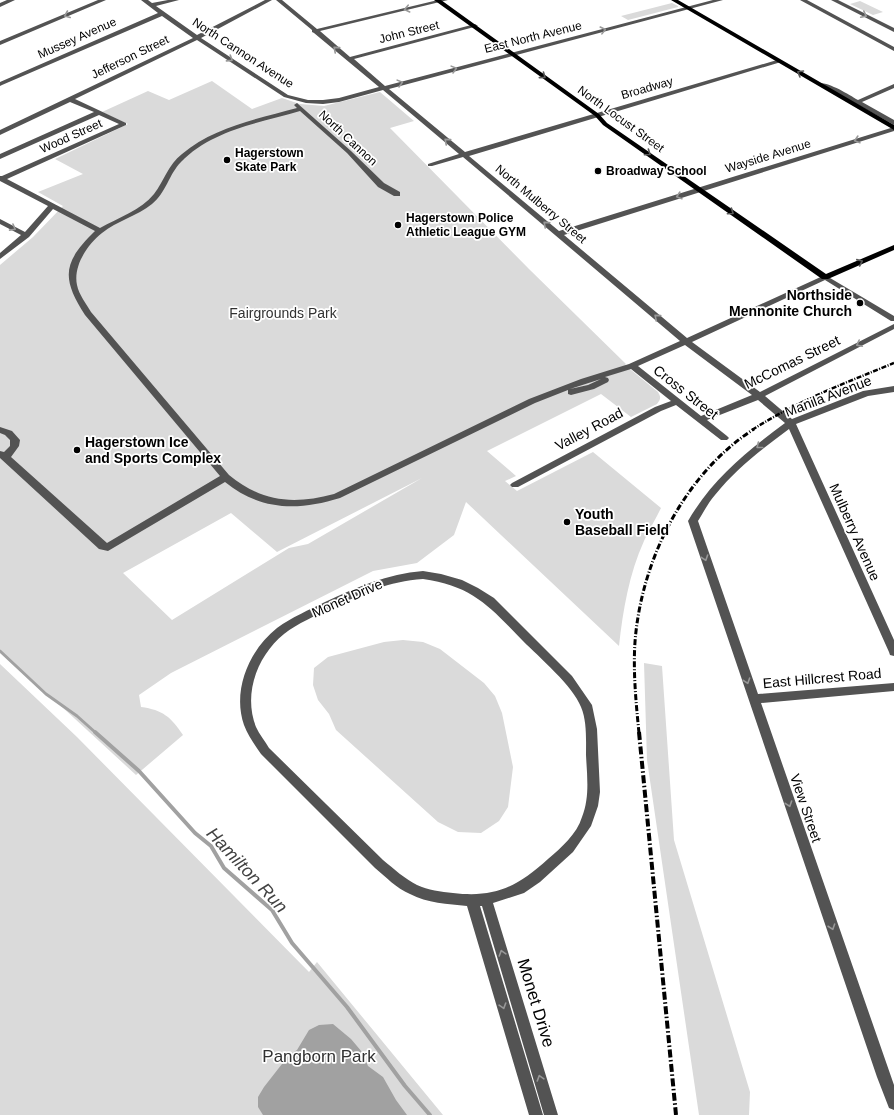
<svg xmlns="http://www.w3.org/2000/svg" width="894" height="1115" viewBox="0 0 894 1115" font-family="Arial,sans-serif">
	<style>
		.green { fill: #dadada; fill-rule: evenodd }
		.water { fill: #a1a1a1 }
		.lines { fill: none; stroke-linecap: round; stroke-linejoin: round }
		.stream-far1 { stroke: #a1a1a1; stroke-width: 3 }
		.stream { stroke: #a1a1a1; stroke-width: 4 }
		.minor { fill: #535353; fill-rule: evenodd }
		.major { fill: #000; fill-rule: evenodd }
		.rail-far2 { stroke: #000; stroke-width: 2.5; stroke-dasharray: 5 1.5 1 1.5; stroke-linecap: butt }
		.rail-far1 { stroke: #000; stroke-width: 3; stroke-dasharray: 6 2 1 2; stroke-linecap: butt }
		.rail { stroke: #000; stroke-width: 4; stroke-dasharray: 8 2.5 1.5 2.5; stroke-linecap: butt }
		.oneway { stroke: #989898 }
		.oneway2 { stroke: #595959 }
		.poi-dot { fill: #000; stroke: #fff; stroke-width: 1.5 }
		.labels { text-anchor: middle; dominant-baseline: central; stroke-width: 3.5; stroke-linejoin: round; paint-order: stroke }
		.far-street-label { font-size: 12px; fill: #000; stroke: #fff }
		.far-poi-label { font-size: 12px; font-weight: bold; fill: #000; stroke: #fff; text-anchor: start }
		.poi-label { font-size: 14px; font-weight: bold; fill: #000; stroke: #fff; text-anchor: start }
		.park-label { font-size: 14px; fill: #313131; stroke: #fff }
		.street-label { font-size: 14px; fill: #000; stroke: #fff }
		.near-street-label { font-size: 17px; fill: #000; stroke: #fff }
		.near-park-label { font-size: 17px; fill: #313131; stroke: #fff }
		.near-water-label { font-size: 18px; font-style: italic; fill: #424242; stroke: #fff }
	</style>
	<rect width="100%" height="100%" fill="#fff"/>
	<!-- green -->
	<path class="green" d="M860,1l23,11 -10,3 -23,-11z
		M672,3l6,3v1l-50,13 -7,-4z
		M212,81l40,28 30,-11 18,6 24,2 56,-14 34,29 -24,7 139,141 97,95 -1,1 33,27c3,5 3,7 -1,12l-26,13 -30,-23 -114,57 29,25 -11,5 12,10 76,-39 68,56c-5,11 -12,21 -17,33 -15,33 -21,69 -25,105l-153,-144 -12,33 -37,28 -44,8 -202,102 -32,22 2,12c22,3 30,10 42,28l-47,40 -136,-125v-385l33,-28 30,-31 -25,-14 45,-18 -28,-15 73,-35 -26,-12 46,-21 21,9zM422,478l-114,66 -19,4 -117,72 -49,-47 108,-60 46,39z
		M403,640l20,2 17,7 44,34 11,13 7,17 11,54 -5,40 -9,14 -18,12 -23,-1 -20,-10 -102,-92 -7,-16 -11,-14 -5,-15 1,-17 14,-11 56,-15z
		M644,663l18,3 12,174 76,252 -1,23h-50l-52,-355z
		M0,664l77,73 232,235 8,-10 126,153h-443z"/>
	<!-- water -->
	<path class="water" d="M333,1024l18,15 11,13 6,14 15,11 13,23 11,15h-144l-5,-8v-10l6,-10 25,-32 8,-5 12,-20 10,-5z"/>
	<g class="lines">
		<!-- stream-far1 -->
		<path class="stream-far1" d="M0,651l46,43 31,22 19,17"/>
		<!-- stream -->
		<path class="stream" d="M95,732l44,39 56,62 16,13 13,22 48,42 20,33 55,64 58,79 25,29"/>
		<!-- minor -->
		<path class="minor" d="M7,0h8l-15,7v-4z
			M98,0h8l-106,45v-4z
			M141,0h7l4,3 16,-3h11l-23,6 41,29 68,-35h7l-71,38 87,57 20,5h15l16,-2 40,-11 -65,-54 -2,-1v-2l-36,-30h6l35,29 121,-29h10l-128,31 30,26 125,-33 3,2 -124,33 31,27 328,-86h10l-334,89 76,63 312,-92h4v2l-312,94 90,75 335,-104v4l-330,104 123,103 138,-63 69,41v5h-3l-66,-41 -133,62 68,50 134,-68v5l-129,67 27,23 71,-28 31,-5v6l-26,4 -72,28 98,216v16l-4,-1 -1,-3 -100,-223c-27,20 -53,40 -74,66 -7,8 -12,18 -17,26l60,173 136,-11v8l-133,12 133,382v25l-5,-2 -12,-31 -189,-556c25,-43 58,-69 97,-98l-27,-23 -51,20 20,16 2,2 -2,2h-6l-45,-35 -15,6 -143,76h-6l-2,-2 2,-2 143,-76 16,-6 -40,-32 -26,8 3,1 1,2 -1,2 -14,7 -23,6 -3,-1v-4l-33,13 -195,95c-42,13 -79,13 -115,-16l-117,69 -9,-2 -99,-91v-7l4,1 6,-6v-6l-5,-5 -5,-2v-6l12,4 8,9 -1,6 -8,11 96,86 113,-67 -135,-161c-24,-37 -22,-53 10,-84l-42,-22 -24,28 -29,22v-6l21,-18 -21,-11v-5l25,13 23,-26 -48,-25v-5h2l117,-52 -20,-9 -99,44v-5l94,-42 -24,-10 -68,32 -2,1v-5l193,-92 -31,-22 -160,69 -2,1v-4l158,-69zM197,40l87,57 22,6 17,1 16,-2 44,-12 76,64 -31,10v2h4l31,-9 217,184 -51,23 -48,15 -52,20 -195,95c-41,11 -72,8 -105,-19l-138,-163c-5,-9 -12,-17 -14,-27 -4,-19 10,-40 25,-52 15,-12 35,-17 50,-29 14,-11 17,-30 29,-42 31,-32 78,-39 119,-51l47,42 31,34 16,9h6v-4l-16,-9 -33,-32 -54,-48 -3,2 3,3c-40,11 -83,19 -115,46 -14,11 -18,27 -28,40 -13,16 -36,24 -54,34l-93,-49 119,-54v-2l-51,-24zM685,345l67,50 -51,21 -63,-50zM601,379l-13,6 -18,4z
			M800,0h7l87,47v4z
			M831,0h7l56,28v4z
			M818,83c11,-1 30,11 40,17l36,-16v4l-32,14 32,18v5l-57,-32 -19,-8z
			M423,571l18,3 21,6 16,8 16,10 78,78 20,29 5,24 3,63 -2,14 -7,20 -18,26 -33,30 -16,11 -31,10 65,212h-14l-62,-209h-2l63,209h-14l-62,-209c-19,-2 -40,-3 -57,-12 -14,-6 -24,-17 -35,-26l-114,-114c-6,-9 -13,-18 -17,-29 -12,-34 5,-75 33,-97 15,-11 32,-18 48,-26 32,-15 62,-28 98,-31zM423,579c50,7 67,28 100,62 16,16 50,45 58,66 6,14 5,32 5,48 1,21 4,42 -4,62 -5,17 -21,31 -34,42 -31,28 -53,39 -95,34 -12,-1 -25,-3 -36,-8 -12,-6 -23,-16 -34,-25l-114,-112c-4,-7 -10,-14 -13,-21 -13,-33 1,-71 28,-93 14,-11 31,-18 48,-26 30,-14 57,-27 91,-29z"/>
		<!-- major -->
		<path class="major" d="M434,0h7l158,114 8,9 219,151 68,-29v5l-66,29h-6l-219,-154 -8,-9z
			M671,0h7l216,125v5z"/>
		<!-- rail-far2 -->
		<path class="rail-far2" d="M752,430c47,-30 91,-46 142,-67"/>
		<!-- rail-far1 -->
		<path class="rail-far1" d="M639,733c-3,-30 -6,-61 -4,-91 6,-81 49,-168 119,-213"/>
		<!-- rail -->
		<path class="rail" d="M639,732l37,383"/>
	</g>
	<!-- one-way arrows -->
	<defs><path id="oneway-chevron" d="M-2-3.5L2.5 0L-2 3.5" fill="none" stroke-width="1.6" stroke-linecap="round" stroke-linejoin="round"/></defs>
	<g class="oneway">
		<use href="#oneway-chevron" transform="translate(407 9) rotate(167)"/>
		<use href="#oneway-chevron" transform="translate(67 15) rotate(157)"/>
		<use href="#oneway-chevron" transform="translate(864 15) rotate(27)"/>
		<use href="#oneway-chevron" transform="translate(603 30) rotate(-14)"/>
		<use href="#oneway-chevron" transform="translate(336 49) rotate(-140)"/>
		<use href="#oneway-chevron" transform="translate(230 59) rotate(33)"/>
		<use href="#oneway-chevron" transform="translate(454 69) rotate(-15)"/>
		<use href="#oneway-chevron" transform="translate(400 83) rotate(-15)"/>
		<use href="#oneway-chevron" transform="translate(857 140) rotate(163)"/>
		<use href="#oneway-chevron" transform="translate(447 141) rotate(-140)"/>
		<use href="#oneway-chevron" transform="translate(679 196) rotate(163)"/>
		<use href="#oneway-chevron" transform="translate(546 224) rotate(-140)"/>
		<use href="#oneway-chevron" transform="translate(13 228) rotate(29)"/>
		<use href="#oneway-chevron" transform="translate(657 317) rotate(-140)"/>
		<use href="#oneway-chevron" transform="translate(859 344) rotate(153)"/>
		<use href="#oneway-chevron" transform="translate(759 446) rotate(142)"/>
		<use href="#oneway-chevron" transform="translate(705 558) rotate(71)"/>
		<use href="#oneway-chevron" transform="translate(747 681) rotate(71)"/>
		<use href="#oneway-chevron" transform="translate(789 804) rotate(71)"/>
		<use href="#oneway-chevron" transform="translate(832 927) rotate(71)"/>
		<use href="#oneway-chevron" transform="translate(502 953) rotate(-107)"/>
		<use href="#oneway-chevron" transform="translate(503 1006) rotate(73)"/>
		<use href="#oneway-chevron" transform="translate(540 1078) rotate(-107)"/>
	</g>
	<g class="oneway2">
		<use href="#oneway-chevron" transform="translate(800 73) rotate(-149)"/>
		<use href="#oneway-chevron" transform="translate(543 76) rotate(36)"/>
		<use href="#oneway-chevron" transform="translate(648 153) rotate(35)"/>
		<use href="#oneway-chevron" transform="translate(731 212) rotate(35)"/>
		<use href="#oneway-chevron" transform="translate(860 262) rotate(-24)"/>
	</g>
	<!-- markers -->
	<g class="poi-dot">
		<circle cx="227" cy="160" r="4"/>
		<circle cx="598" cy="171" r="4"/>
		<circle cx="398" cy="225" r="4"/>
		<circle cx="860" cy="303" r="4"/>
		<circle cx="77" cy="450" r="4"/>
		<circle cx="567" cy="522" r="4"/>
	</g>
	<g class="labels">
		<!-- far-street labels -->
		<g class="far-street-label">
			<text transform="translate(409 32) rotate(-14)">John Street</text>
			<text transform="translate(533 37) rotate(-14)">East North Avenue</text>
			<text transform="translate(77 38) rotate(-24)">Mussey Avenue</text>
			<text transform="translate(243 53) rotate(33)">North Cannon Avenue</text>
			<text transform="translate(130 57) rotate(-26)">Jefferson Street</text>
			<text transform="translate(647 88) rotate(-16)">Broadway</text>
			<text transform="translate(621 119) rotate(36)">North Locust Street</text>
			<text transform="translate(71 136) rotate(-24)">Wood Street</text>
			<text transform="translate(348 138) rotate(43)">North Cannon</text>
			<text transform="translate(768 156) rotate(-17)">Wayside Avenue</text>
			<text transform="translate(541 204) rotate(40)">North Mulberry Street</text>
		</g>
		<!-- far-poi labels -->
		<g class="far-poi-label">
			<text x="235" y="153">Hagerstown<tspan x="235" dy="14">Skate Park</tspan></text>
			<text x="606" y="171">Broadway School</text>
			<text x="406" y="218">Hagerstown Police<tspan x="406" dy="14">Athletic League GYM</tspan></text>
		</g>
		<!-- poi labels -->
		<g class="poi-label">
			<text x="852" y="295" text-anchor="end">Northside<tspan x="852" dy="16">Mennonite Church</tspan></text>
			<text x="85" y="442">Hagerstown Ice<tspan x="85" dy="16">and Sports Complex</tspan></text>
			<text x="575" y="514">Youth<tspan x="575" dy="16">Baseball Field</tspan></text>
		</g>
		<!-- park labels -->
		<g class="park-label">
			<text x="283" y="313">Fairgrounds Park</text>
		</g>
		<!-- street labels -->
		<g class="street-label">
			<text transform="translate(792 362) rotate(-26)">McComas Street</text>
			<text transform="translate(686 392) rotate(38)">Cross Street</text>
			<text transform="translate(828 396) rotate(-21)">Manila Avenue</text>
			<text transform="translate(589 429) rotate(-28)">Valley Road</text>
			<text transform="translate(855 532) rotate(66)">Mulberry Avenue</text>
			<text transform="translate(347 598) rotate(-24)">Monet Drive</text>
			<text transform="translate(822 678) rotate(-5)">East Hillcrest Road</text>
			<text transform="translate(806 808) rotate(71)">View Street</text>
		</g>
		<!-- near-street labels -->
		<g class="near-street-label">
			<text transform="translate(536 1003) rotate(73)">Monet Drive</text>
		</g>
		<!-- near-park labels -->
		<g class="near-park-label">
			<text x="319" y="1056">Pangborn Park</text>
		</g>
		<!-- near-water labels -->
		<g class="near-water-label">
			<text transform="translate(247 870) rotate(47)">Hamilton Run</text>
		</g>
	</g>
</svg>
